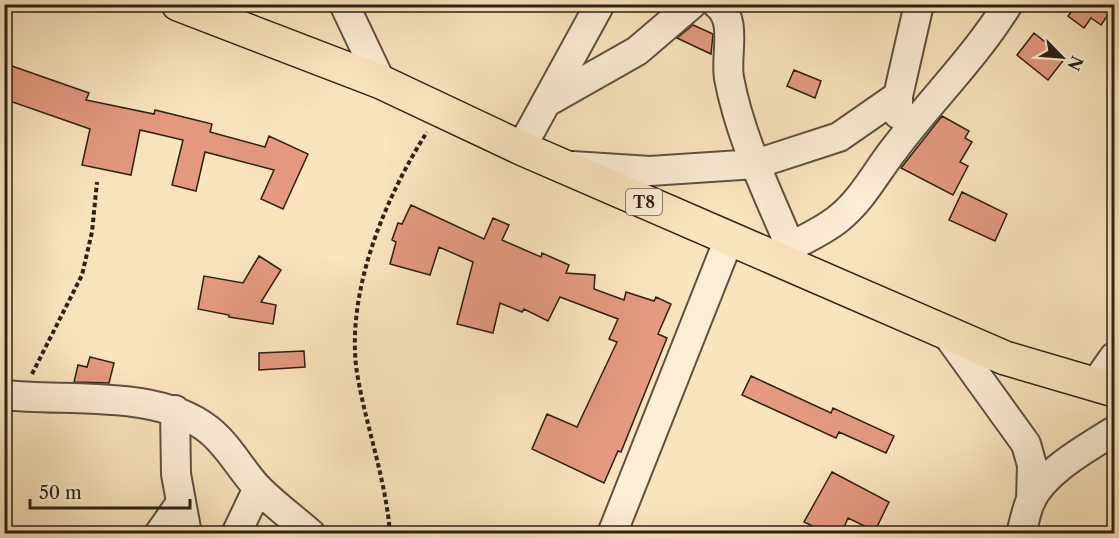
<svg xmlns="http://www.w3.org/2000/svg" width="1119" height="538" viewBox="0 0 1119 538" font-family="'Libre Caslon Text',serif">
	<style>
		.building { fill: #e49980; stroke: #2d2016; stroke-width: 1.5 }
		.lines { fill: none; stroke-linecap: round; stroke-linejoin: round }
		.minor-casing { stroke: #605140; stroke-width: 32 }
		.highway-casing { stroke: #2d2016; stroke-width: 36 }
		.path { stroke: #2d2016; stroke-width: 4; stroke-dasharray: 4.5 3; stroke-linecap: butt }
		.minor { stroke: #fcedd5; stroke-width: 28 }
		.highway { stroke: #fae4be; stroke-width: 33 }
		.labels { text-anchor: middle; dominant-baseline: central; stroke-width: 5; stroke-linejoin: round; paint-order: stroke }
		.shield { fill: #fcedd5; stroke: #6b5e4f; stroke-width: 1.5 }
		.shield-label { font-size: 16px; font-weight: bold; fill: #2d2016 }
	</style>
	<rect width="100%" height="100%" fill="#fae4be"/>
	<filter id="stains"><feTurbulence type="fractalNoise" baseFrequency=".00333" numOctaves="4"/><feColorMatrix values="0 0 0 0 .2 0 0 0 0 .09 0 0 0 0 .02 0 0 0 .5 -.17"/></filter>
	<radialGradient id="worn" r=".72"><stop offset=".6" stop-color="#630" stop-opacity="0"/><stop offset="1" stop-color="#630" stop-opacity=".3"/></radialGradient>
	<!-- building -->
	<path class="building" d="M1071,4h30l9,8 -9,13 -10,-7 -7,10 -16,-12 7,-9z
		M693,25l20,9 -2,20 -34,-16z
		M1034,33l31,25 -17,22 -31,-25z
		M9,65l80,28 -3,7 68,14 1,-4 57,14 -2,8 55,15 4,-11 39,18 -25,55 -22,-10 13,-29 -69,-18 -9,39 -24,-6 11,-45 -43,-10 -9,45 -49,-10 8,-36 -86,-30v-23z
		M794,70l27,11 -6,17 -28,-12z
		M942,116l27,15 -4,7 7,4 -12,20 8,4 -15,29 -52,-27z
		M962,192l45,22 -12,27 -46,-21z
		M411,205l73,34 9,-21 16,7 -7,15 39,17 1,-4 27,12 -3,8 29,2 -1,14 30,11 2,-8 28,9 2,-4 15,7 -13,30 9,4 -46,114 -3,-1 -14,32 -72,-34 15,-35 30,13 40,-85 -8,-3 9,-20 -58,-22 -12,24 -24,-12 -2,3 -22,-9 -7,30 -36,-9 16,-62 -34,-15 -9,28 -40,-11 6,-22 -4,-2 6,-17 4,1z
		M259,256l22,14 -20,32 15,3 -3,19 -44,-7v-2l-31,-6 6,-33 39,7z
		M304,351l1,16 -46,3v-17z
		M90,357l24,6 -5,20 -35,-1 4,-17 9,2z
		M751,376l80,37 2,-5 61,28 -8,17 -47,-21 -3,6 -94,-43z
		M832,472l57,30 -14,29 -27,-13 -7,16h-12l-25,-12z"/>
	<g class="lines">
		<defs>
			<path id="minor" d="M344,4l37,78
				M717,4c21,16 8,51 12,74 11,59 38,113 61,168
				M547,102l90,-51 55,-47
				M898,114v-18l21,-92
				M521,148l79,-144
				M572,166l78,5 106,-7 83,-27 59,-41
				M771,257c22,-13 47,-22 67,-38 25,-20 38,-47 57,-71 37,-49 81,-92 113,-144
				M946,333l80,111 6,21 -1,36
				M1095,384l19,-27
				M4,395c63,7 154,-6 205,35 19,15 31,38 47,56 16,17 37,32 55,48
				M175,410l1,64 11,60
				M159,534l21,-30
				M236,534l22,-46
				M612,534l117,-295
				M1021,534c3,-11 5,-22 9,-32 14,-31 57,-54 84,-71"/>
			<path id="highway" d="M178,4l203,78 140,66 484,210 109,32"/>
		</defs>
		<!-- minor casing -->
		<use href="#minor" class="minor-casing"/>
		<!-- highway casing -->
		<use href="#highway" class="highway-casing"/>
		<!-- path -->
		<path class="path" d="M32,374l50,-99 10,-43 5,-50
			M390,534c-4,-55 -24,-107 -33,-161 -12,-80 28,-175 70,-241"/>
		<!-- minor -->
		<use href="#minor" class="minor"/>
		<!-- highway -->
		<use href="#highway" class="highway"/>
	</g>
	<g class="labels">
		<!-- shield labels -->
		<rect class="shield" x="626" y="189" width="36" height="26" rx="4.5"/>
		<g class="shield-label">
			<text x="644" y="202">T8</text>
		</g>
	</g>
	<!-- margin -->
	<rect width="1119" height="538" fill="none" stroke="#fae4be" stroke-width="24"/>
	<rect x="6" y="6" width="1107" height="526" fill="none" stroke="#2d2016" stroke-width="3"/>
	<rect x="12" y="12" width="1095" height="514" fill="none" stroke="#2d2016" stroke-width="1.5"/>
	<!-- north arrow -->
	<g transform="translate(1062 57) rotate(115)" stroke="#fcedd5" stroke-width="4.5" paint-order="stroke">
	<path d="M0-4.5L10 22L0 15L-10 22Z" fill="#2d2016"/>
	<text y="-9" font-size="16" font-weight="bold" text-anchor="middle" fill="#2d2016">N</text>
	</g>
	<!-- scale -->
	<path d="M30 499v9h160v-9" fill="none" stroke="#2d2016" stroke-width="3"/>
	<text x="39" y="499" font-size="18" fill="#2d2016" stroke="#fcedd5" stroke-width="4.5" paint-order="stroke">50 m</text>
	<rect width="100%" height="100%" filter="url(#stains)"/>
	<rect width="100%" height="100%" fill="url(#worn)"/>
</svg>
